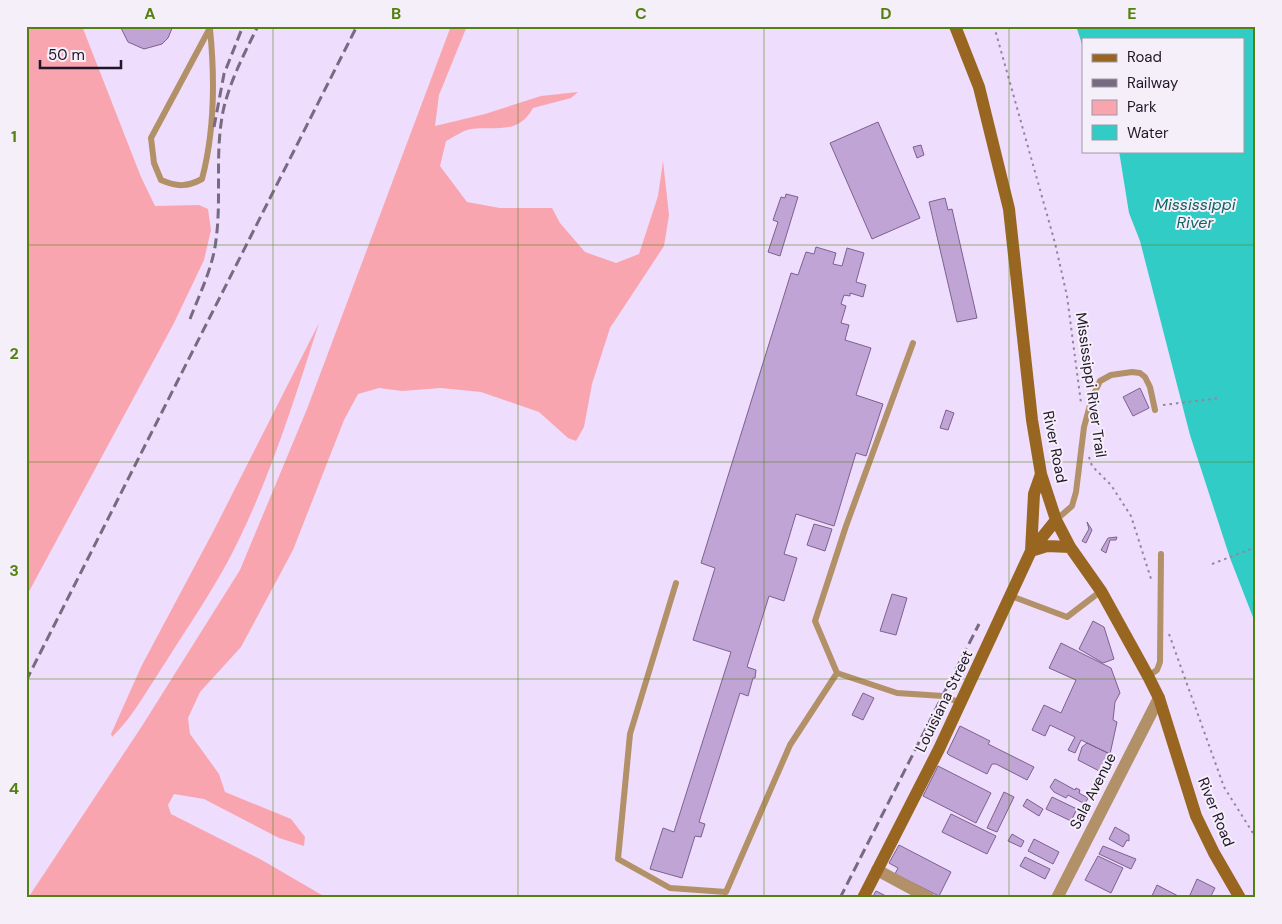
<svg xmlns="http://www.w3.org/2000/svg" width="1282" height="924" viewBox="0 0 1282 924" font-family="'DM Sans',sans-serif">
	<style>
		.green { fill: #f9a5b0 }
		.water { fill: #32ccc6 }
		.building { fill: #c1a4d6; stroke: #7c618f }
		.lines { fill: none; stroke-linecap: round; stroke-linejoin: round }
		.path { stroke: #94869f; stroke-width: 2; stroke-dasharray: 2.5 4; stroke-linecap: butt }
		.lane { stroke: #b29068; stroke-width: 6 }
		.street { stroke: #b29068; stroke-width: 12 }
		.secondary { stroke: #986621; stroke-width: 12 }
		.rail { stroke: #776a81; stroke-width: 3; stroke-dasharray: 10 5; stroke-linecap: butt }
		.grid { fill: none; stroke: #53810f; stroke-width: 1; stroke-opacity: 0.55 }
		.labels { text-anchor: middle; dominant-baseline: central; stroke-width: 4; stroke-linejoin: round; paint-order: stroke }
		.street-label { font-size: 15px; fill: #211628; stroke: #f5effa }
		.water-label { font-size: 16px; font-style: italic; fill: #136461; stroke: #f5effa }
		.neatline { fill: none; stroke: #53810f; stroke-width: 2 }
		.grid-label { font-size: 16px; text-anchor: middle; font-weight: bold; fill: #53810f }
	</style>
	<rect width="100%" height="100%" fill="#eeddfc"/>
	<!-- green -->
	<path class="green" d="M26,26h56l59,151 14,29 44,-1 9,4 3,21 -7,30 -30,63 -148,274z
		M451,26h16l-28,69 -4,31 50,-12 56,-18 37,-4 -7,6 -38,10c-15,27 -36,18 -62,21 -8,1 -17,8 -25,12l-6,25 27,36 33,6h52l8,15 25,29 31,11 23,-9 19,-58 5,-35 6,54 -5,31 -54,82 -18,56 -8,43 -8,14 -8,-3 -29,-26 -58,-20 -40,-4 -39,3 -23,-3 -21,6 -14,26 -51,130 -52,97 -41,45 -12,26 2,16 29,40 6,18 66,27 14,18 -1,9 -25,-8 -75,-39 -30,-5 -6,11 3,9 89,45 67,39h-299l114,-172 98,-156 67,-161z
		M319,323c-26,81 -52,165 -92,240 -18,33 -40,65 -60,97 -17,25 -33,56 -55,77l-1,-3 31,-69 72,-135z"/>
	<!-- water -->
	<path class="water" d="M1076,26h180v599l-26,-67 -40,-123 -50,-194 -11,-28 -10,-62h124v-112h-160v8z"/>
	<!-- building -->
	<path class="building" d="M173,26l-5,12 -6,6 -18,5 -16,-7 -8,-16z
		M878,122l42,96 -48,21 -42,-96z
		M921,145l3,10 -7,3 -4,-11z
		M786,194l12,3 -18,59 -12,-4 10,-30 -5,-2 8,-23 4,1z
		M945,198l3,12 4,-1 25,109 -20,4 -28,-120z
		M816,247l20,6 -3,11 9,2 5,-18 17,5 -8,29 10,3 -3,12 -13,-4v3l-6,-1 -3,9 5,2 -5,17 8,2 -4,15 26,8 -15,47 27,9 -17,52 -10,-3 -22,73 -38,-12 -12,40 13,4 -13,43 -15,-5 -22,71 9,3 -1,8h-2l-5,18 -8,-3 -41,129 6,2 -4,13 -6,-1 -13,42 -32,-9 13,-41 11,4 57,-180 -38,-12 22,-72 -14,-5 90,-290 7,2 8,-23 8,2z
		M1140,388l9,20 -16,8 -10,-19z
		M946,410l8,3 -6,17 -8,-2z
		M1087,522l5,8 -6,13 -4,-2 7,-12z
		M814,524l18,5 -7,22 -18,-6z
		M1117,537l-1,3h-6l-4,13 -5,-3 7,-12z
		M892,594l15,4 -11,37 -16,-4z
		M1093,621l11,6 10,32 -11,4 -24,-14z
		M1061,643l50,25 9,25 -5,9 -2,18 4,2 -7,32 -29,-14 -6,13 -7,-3 7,-13 -25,-12 -5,11 -13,-6 12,-25 17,8 15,-33 -27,-12z
		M863,693l11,5 -11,22 -11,-5z
		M960,726l30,15 -2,3 46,23 -7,13 -31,-16h-4l-5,10 -38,-19 -2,-2z
		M1087,743l27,13 -9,18 -27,-14 4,-13z
		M938,766l53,27 -15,30 -53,-27z
		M1055,779l20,11 1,-2 4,2 -1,3 9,5 -3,6 -17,-9 -2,3 -12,-6 -4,-5z
		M1004,792l10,5 -17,35 -10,-4z
		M1052,797l25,12 -6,12 -25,-12z
		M1027,799l16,10 -4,7 -16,-10z
		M951,814l45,22 -9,18 -45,-22z
		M1115,827l14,8v6l-2,-1 -4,7 -14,-8z
		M1012,834l12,7 -3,6 -13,-6z
		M1034,839l25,13 -6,12 -25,-13z
		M899,845l52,27 -12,24 -44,-22 3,-6 -9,-5z
		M1103,846l33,13 -5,10 -32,-15z
		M1098,856l25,12 -12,25 -26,-13z
		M1025,857l25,12 -5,10 -25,-13z
		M1197,879l18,9 -5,10h-14l-6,-3z
		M1157,885l25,13h-31z
		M876,891l14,7h-18z"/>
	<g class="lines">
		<!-- path -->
		<path class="path" d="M994,26l61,217 12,53 14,107
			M1163,405l57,-7
			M1089,457l3,9 19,19 20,31 21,66
			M1212,564l44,-17
			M1169,634l55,153 32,51"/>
		<!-- lane -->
		<path class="lane" d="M210,29c5,50 5,101 -8,150 -15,8 -25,8 -41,1l-7,-17 -3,-25 60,-112
			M1056,520l16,-14 4,-14 8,-65 8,-29 8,-17 11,-6 21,-3 8,1 5,4 5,10 5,23
			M676,583l-46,151 -12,125 52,29 56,4 64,-147 47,-72 60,20 46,3 18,7
			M1011,596l56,21 34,-26
			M837,673l-22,-52 31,-95 67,-183
			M1148,676l9,-6 3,-8 1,-108"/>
		<!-- street -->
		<path class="street" d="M877,870l52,28
			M1057,898l102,-200"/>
		<!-- secondary -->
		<path class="secondary" d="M955,26l24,61 30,122 23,211 9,54 15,46 14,27 31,44 47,85 11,22 37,118 18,37 26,45
			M1041,474l-7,20 -3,57 16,-5 23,1
			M863,898l76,-149 92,-198 25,-31"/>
		<!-- rail -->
		<path class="rail" d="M214,127l10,-53 19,-48
			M190,319c10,-26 23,-52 26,-79 6,-45 -2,-89 8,-133 7,-28 21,-55 34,-81
			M26,681l331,-655
			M840,898l139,-274"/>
	</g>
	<!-- grid -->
	<path class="grid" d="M273,26v872M518,26v872M764,26v872M1009,26v872M26,245h1230M26,462h1230M26,679h1230"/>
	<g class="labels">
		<!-- street labels -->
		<g class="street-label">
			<text transform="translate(1091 385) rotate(82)">Mississippi River Trail</text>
			<text transform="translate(1055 447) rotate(79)">River Road</text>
			<text transform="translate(944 701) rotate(-64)">Louisiana Street</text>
			<text transform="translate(1093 791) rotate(-63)">Sala Avenue</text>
			<text transform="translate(1216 812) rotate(68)">River Road</text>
		</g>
		<!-- water labels -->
		<g class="water-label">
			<text x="1195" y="204">Mississippi<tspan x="1195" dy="18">River</tspan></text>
		</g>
	</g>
	<!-- border -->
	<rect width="1282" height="924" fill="none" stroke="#f5effa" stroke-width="55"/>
	<!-- legend -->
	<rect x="1082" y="38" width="162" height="115" fill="#f5effa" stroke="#a098a6"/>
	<rect x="1092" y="54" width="25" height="8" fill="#986621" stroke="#a098a6"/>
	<text x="1127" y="62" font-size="15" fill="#211628">Road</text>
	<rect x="1092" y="79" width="25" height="8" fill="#776a81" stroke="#a098a6"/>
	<text x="1127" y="88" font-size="15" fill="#211628">Railway</text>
	<rect x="1092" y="100" width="25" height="15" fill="#f9a5b0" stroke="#a098a6"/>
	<text x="1127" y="112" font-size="15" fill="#211628">Park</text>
	<rect x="1092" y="125" width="25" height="15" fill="#32ccc6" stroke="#a098a6"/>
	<text x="1127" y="138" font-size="15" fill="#211628">Water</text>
	<!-- scale -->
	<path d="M40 60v8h81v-8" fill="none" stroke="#211628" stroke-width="2.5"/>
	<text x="48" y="60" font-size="15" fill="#211628" stroke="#f5effa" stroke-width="4" paint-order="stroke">50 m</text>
	<rect x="28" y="28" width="1226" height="868" class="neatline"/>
	<g class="grid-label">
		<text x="150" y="19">A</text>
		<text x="396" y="19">B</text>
		<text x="641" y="19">C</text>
		<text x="886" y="19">D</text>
		<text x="1132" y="19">E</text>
		<text x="14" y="142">1</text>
		<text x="14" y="359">2</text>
		<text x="14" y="576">3</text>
		<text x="14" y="794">4</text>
	</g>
</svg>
